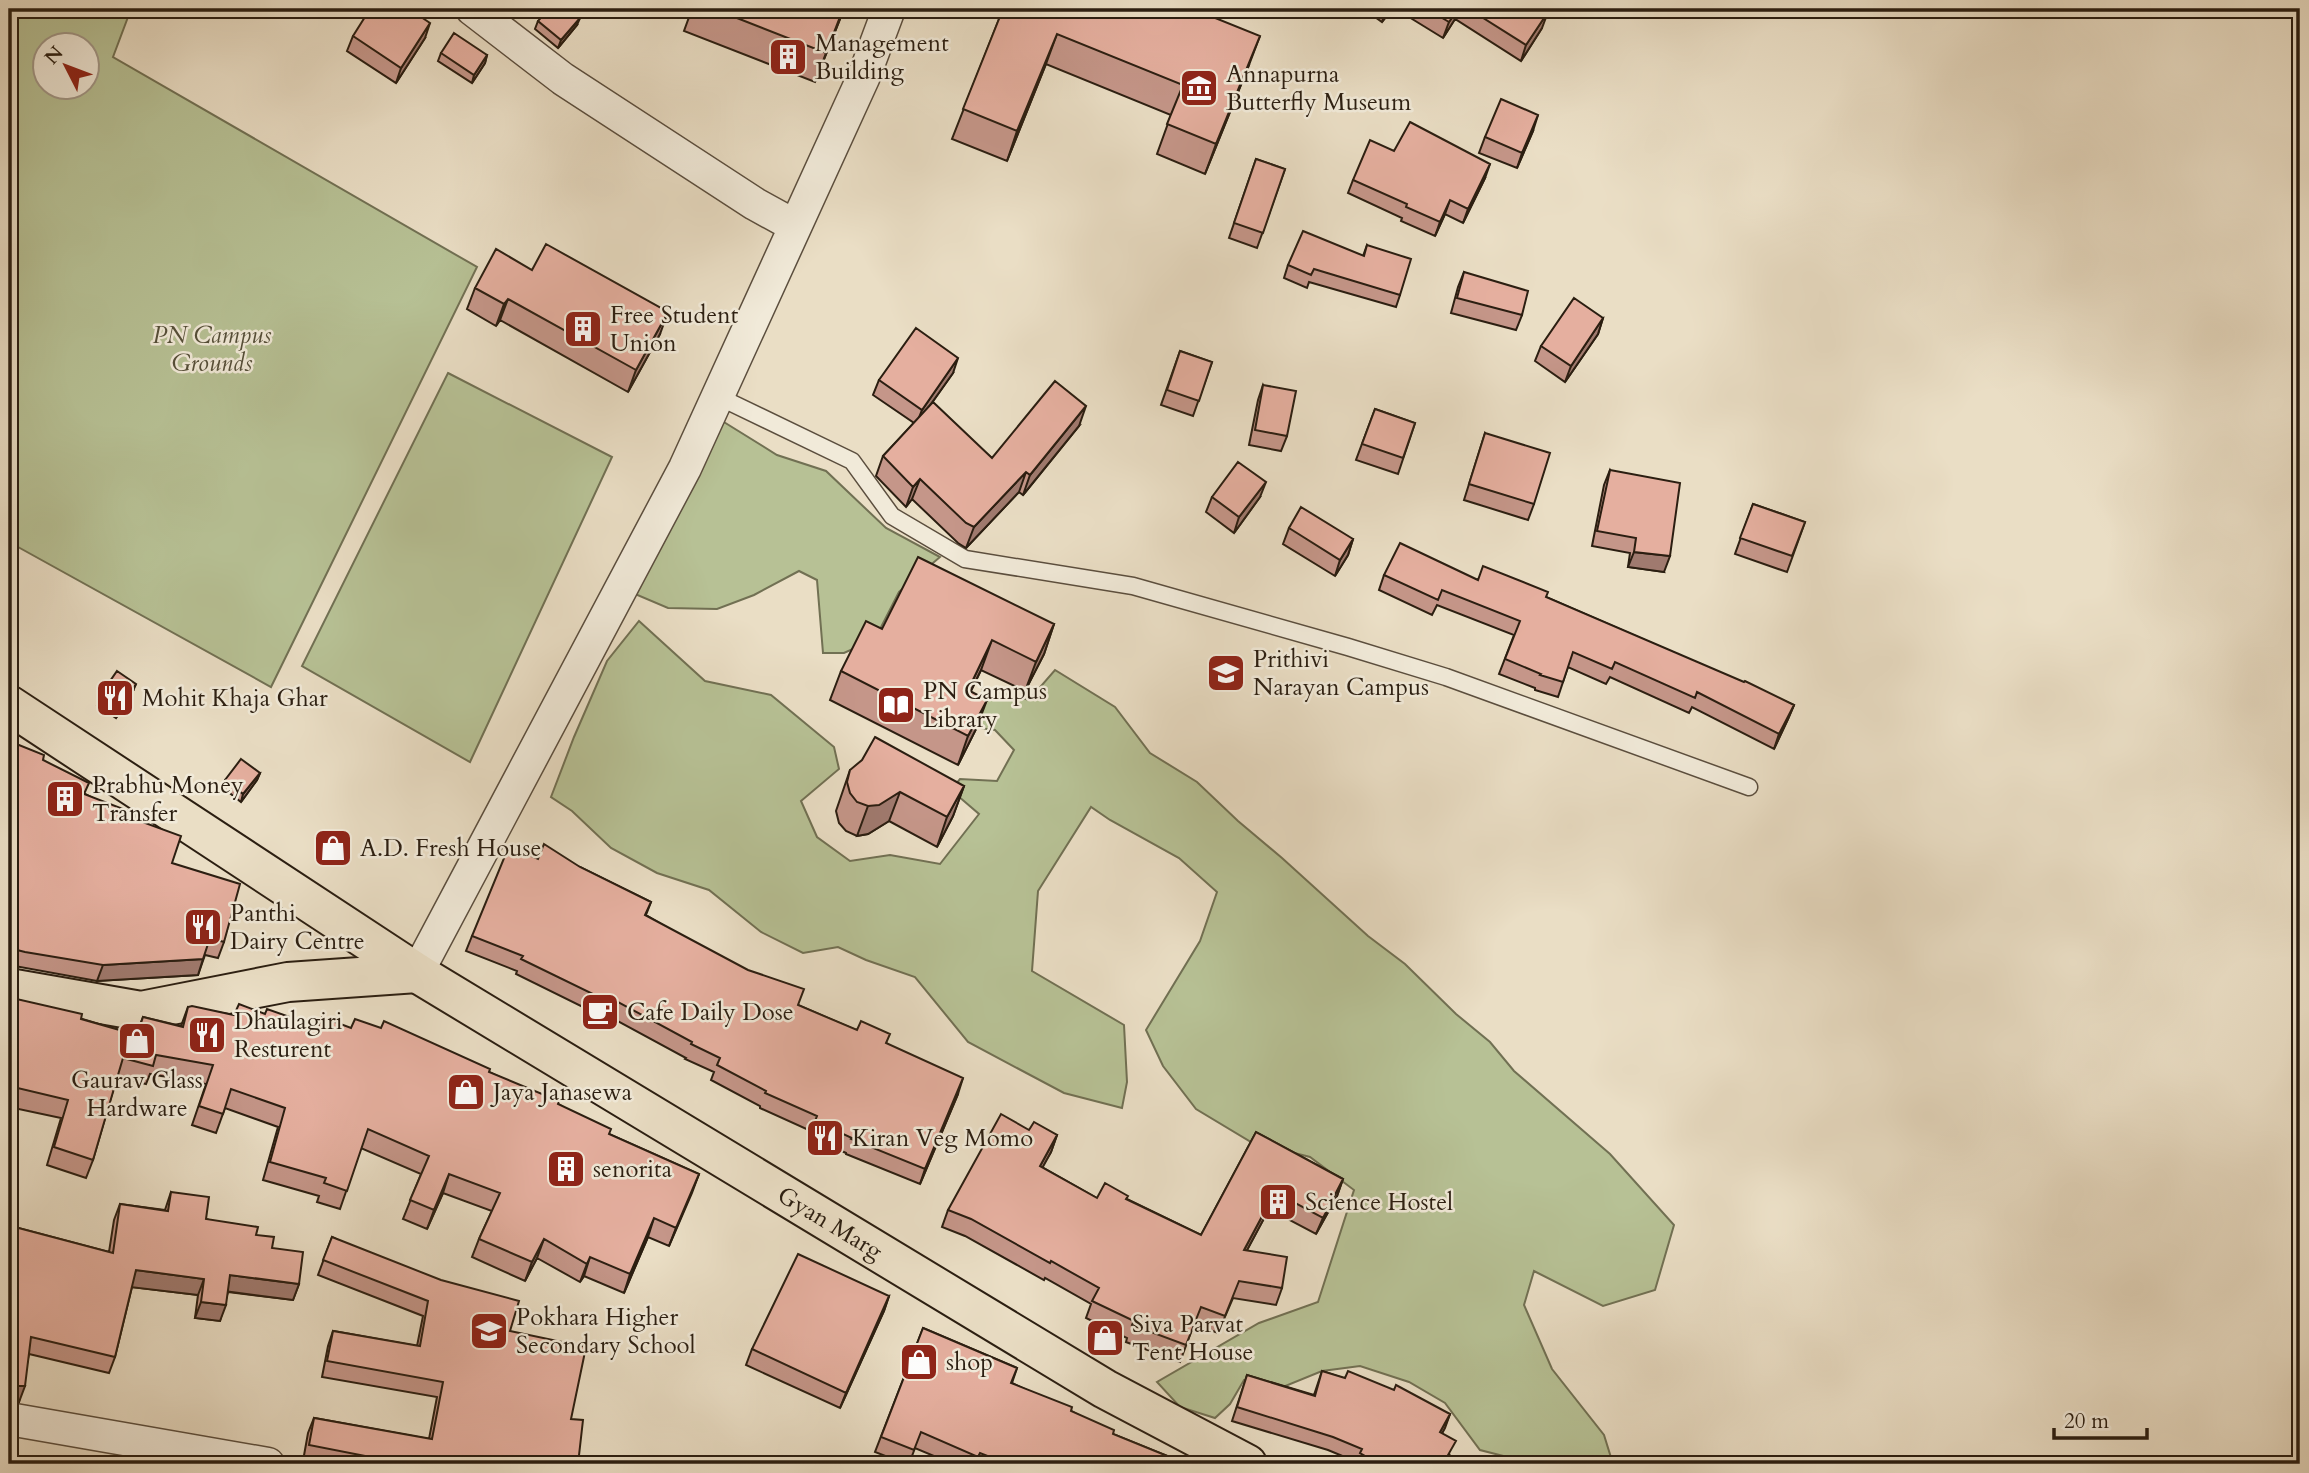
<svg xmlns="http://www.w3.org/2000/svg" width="2309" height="1473" viewBox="0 0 2309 1473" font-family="Cardo,serif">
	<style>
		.green { fill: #b7c195; stroke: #717053; stroke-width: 2; fill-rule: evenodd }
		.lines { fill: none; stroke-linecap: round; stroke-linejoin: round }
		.lane-casing { stroke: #5b4e3e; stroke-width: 19 }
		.street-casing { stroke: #5b4e3e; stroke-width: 35 }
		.primary-casing { stroke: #2b1e11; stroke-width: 42 }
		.lane { stroke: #f1ead9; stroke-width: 16 }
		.street { stroke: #f1ead9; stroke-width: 32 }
		.primary { stroke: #eadec5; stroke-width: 38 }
		.wall { fill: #c59689; stroke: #2b1e11; stroke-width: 2 }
		.shaded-wall { fill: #a07a6f; stroke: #2b1e11; stroke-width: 2 }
		.building { fill: #e5af9f; stroke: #2b1e11; stroke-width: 2 }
		.labels { text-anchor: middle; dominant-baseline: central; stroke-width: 5; stroke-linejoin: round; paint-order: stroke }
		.poi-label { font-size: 24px; fill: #2b1e11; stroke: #f1ead9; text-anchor: start }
		.park-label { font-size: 24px; font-style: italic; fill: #554f39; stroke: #f1ead9 }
		.street-label { font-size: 24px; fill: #2b1e11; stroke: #f1ead9 }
	</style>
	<rect width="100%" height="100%" fill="#eadec5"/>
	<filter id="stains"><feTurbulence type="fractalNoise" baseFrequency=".00286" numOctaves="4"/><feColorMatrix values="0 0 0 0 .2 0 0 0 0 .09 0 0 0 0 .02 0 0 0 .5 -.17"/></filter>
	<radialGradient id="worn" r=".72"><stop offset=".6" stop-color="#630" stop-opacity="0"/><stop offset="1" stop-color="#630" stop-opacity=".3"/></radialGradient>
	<!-- green -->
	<path class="green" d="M9,9h122l-18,48 364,210 -206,420 -262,-145zM46,46h42v42h-42z
		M448,373l164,84 -142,305 -168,-96z
		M719,419l58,36 49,16 60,57 54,29 -41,35 -24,47 -31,14h-21l-6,-73 -18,-9 -45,24 -37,14 -49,-1 -33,-14z
		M639,621l66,60 66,14 63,52 5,22 -38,32 16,36 33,24 40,-6 50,9 39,-50 -28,-24 9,-11 37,2 17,-31 -19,-20 -23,-3 11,-39 46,12 26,-30 60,37 35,46 47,29 41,39 44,37 86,78 37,28 51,50 34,28 24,29 96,83 64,71 -19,65 -52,16 -69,-35 -10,34 28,64 52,66 9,29h-78l-55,-14 -35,-47 -36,-21 -49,-16 -38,5 -39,16 -39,-7 -14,24 -15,14 -35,-11 -23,-25 102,-59 59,-21 36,-112 -44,-33 -59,-15 -55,-33 -33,-43 -17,-36 54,-89 17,-49 -38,-34 -69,-38 -19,-13 -53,84 -6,80 92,54 3,57 -5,26 -58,-15 -96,-51 -53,-65 -49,-17 -28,-13 -35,6 -42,-21 -52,-42 -52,-17 -46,-25 -39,-37 -21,-14 23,-60 33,-76z"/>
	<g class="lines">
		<defs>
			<path id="lane" d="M717,396l135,65 40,55 73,43 168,27 215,61 98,30 303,110"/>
			<path id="street" d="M472,9l91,70 192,125 40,22
				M417,973l268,-505 179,-392 25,-67
				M9,1419l259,45"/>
			<g id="primary">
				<path id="s1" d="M9,705l408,268 688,416 142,75"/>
				<path d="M9,988l132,23 147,-29 129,-9"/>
			</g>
		</defs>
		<!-- lane casing -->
		<use href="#lane" class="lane-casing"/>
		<!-- street casing -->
		<use href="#street" class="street-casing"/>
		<!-- primary casing -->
		<use href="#primary" class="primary-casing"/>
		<!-- lane -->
		<use href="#lane" class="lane"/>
		<!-- street -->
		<use href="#street" class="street"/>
		<!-- primary -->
		<use href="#primary" class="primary"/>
	</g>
	<!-- wall -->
	<path class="wall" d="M692,9h152l-29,73 -131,-51z
		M1003,9l246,56 -44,109 -48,-20 14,-39 -125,-51 -39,97 -55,-22z
		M1364,9h28l-10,13z
		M1396,9h146v19l-21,33 -66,-42 -12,19z
		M538,21l39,4 -19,23 -23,-19z
		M353,36l72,2 -29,45 -49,-32z
		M441,53l46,2 -2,8 -13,20 -34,-22z
		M1533,131l-16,37 -38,-15 6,-16z
		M1256,159l29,10 -28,79 -28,-10z
		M1485,178l-22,45 -18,-9 -10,22 -34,-15 1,-3 -54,-25 5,-13z
		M1367,245l33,50 -4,12 -87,-25 -2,6 -23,-10 4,-13 75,-9z
		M532,270l128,64 -32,58 -128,-72 -4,6 -29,-17 8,-21z
		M1464,272l58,43 -6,15 -65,-17 7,-26z
		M1603,318l-5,16 -33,48 -30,-21 6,-15z
		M1180,351l32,11 -19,54 -32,-11z
		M953,373l-24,34 63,51 87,-32 -56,69 -4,-3 -53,56 -8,-5 -46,-44 -6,8 -30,-31 7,-20 31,-33 -41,-28 6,-15z
		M1263,385l24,51 -6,15 -32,-6 9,-45z
		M1375,409l40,14 -17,51 -42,-14z
		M1485,433l49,71 -6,16 -64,-20z
		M1610,470l54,102 -36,-5 2,-14 -38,-7 12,-61z
		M1212,497h48l-26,36 -28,-21z
		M1753,504l52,18 -18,50 -52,-18z
		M1289,528l64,11 -5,16 -13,21 -52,-32z
		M1384,575l94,5 68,17 248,108 -6,14 -14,30 -82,-42 -3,6 -79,-36 -4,7 -38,-17 -10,30 -23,-7v-2l-36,-14 15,-39 -77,-30 -5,10 -53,-25z
		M1054,624l-10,30 -19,37 -44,-21 -10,21 5,38 -18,36 -128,-65 11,-29 41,-42z
		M133,691l-17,27 -19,-13 2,-8z
		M9,741l34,19 42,34 49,25 38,44 52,79 -6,16 -13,-3 -7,20 -101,6 -88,-16z
		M850,770l114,16 -11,30 -16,31 -48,-26 -21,13 -11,2 -11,-5 -7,-8 -3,-12z
		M260,773l-3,7 -16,22 -19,-15 3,-7z
		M538,859l42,8 71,35 -5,13 152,90 88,38 72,51 -38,90 -74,-30v-1l-37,-17 2,-5 -51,-23v-2l-49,-26 3,-8 -29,-13 1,-1 -85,-46 -2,3 -83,-41 1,-3 -51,-20 6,-15z
		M9,995l3,3 124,37 7,-18 38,9 7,-19 46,8 31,-1 53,13 33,1 138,44 69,32 51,30 90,40 -30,72 -21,-9 -24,56 -40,-17 -4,6 -43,-24 -12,23 -53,-24 7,-18 13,-28 -49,-18 -16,36 -24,-10 18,-45 -60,-26 -21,61 -23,-7 2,-6 -56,-16 15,-53 -53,-19 -9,25 -24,-8 14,-41 -56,-10 -4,10 -29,-7 -24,83 -7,18 -39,-13 14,-47 -52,-11z
		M1029,1130l28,5 -6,17 -9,15 55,31 30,1 74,36 55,-103 87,47 -6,17 -21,38 -47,-25 -22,41 35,38 -6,17 -43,-7 -15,35 -24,-9 -14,38 -54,-20 1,-4 -41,-20 5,-14 -46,-26 -1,2 -79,-44 -23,-9 6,-17z
		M171,1192l35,27 50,16 16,13 27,36 -6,16 -65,-8 -8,29 -25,-3 3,-23 -66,-8 -17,70 -6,16 -80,-19 -10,48h-10l2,-176 98,26 5,-32 6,-16 45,6z
		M332,1237l178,94 61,88 7,45h-257l-18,-3 5,-28 6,-15 115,21 8,-42 -115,-20 6,-31 5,-15 84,15 6,-30 -105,-41z
		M889,1296l-5,15 -44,97 -94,-43 6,-16z
		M923,1328l94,40 -5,15 59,28 42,23 74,30h-234l-38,-16 -6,16h-3l-31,-12z
		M1322,1371l128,43 -8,19 8,23 14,8h-108l1,-2 -29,-12 -96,-29 15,-46 67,20z"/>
	<!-- shaded-wall -->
	<path class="shaded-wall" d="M843,9h1l-29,73 11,-29z
		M1386,9h6l-10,13z
		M1458,9h1l-4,10 -12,19 6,-16z
		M1548,12l-6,16 -21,33 5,-16z
		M580,18l-3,7 -19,23 3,-8z
		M430,23l-5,15 -29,45 5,-15z
		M1057,34l-11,30 -39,97 10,-30z
		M1260,36l-11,29 -44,109 11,-30z
		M487,55l-2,8 -13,20 2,-8z
		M1538,115l-5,16 -16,37 5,-15z
		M1490,164l-5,14 -22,45 5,-14z
		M1450,200l-5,14 -10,22 5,-14z
		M508,299l-8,21 -4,6 8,-22z
		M668,312l-8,22 -32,58 8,-22z
		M1603,318l-5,16 -33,48 6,-16z
		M958,358l-5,15 -37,52 6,-15z
		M1086,406l-7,20 -56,69 7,-20z
		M1026,472l-7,20 -53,56 8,-21z
		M920,479l-8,20 -6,8 7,-20z
		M1266,482l-6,15 -26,36 5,-16z
		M1353,539l-5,16 -13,21 5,-16z
		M1634,552l36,4 -6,16 -36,-5z
		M1054,624l-10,30 -19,37 11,-29z
		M992,640l-11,30 -24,49 11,-29z
		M136,684l-3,7 -17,27 3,-8z
		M987,700l-11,29 -18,36 10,-29z
		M1794,705l-6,14 -14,30 5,-15z
		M260,773l-3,7 -16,22 2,-8z
		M964,786l-11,30 -16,31 10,-30z
		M900,792l-11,29 -21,13 -11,2 11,-30z
		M203,959l-5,16 -101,6 6,-16z
		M963,1078l-5,16 -38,90 5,-15z
		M1057,1135l-6,17 -17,31 6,-17z
		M449,1174l-6,19 -16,36 7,-19z
		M699,1174l-7,19 -23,53 7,-18z
		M1343,1179l-6,17 -21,38 7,-16z
		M1275,1192l-6,17 -31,58 6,-17z
		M654,1218l-6,19 -24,56 6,-19z
		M544,1239l-7,19 -12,23 7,-19z
		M590,1257l-6,19 -4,6 7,-18z
		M136,1270l68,9 -6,16 -68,-8z
		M230,1275l69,9 -6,16 -69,-9z
		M889,1296l-5,15 -44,97 6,-15z
		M201,1302l25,3 -6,16 -25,-3z
		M9,1386h16l-6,16h-10z
		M1450,1414l-5,14 -10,18 5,-14z
		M458,1462l21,2h-22z"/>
	<!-- building -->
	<path class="building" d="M370,9h39l21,14 -29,45 -48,-32z
		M548,9h22l10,9 -19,22 -23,-19z
		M714,9h129l-17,44z
		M1003,9h190l67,27 -44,108 -49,-20 16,-39 -126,-51 -40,97 -54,-22z
		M1427,9h31l-9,13z
		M1469,9h73l6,3 -22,33z
		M454,33l33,22 -13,20 -33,-22z
		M1501,99l37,16 -16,38 -37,-16z
		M1410,122l80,42 -22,45 -18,-9 -10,22 -34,-15 1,-3 -54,-24 17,-40 24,11z
		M1256,159l29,10 -22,64 -29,-10z
		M1303,231l61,25 3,-11 44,14 -11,36 -86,-26 -3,6 -23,-10z
		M546,244l122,68 -32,58 -128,-71 -4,5 -29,-16 21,-39 36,21z
		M1464,272l64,19 -6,24 -65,-17z
		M1574,298l29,20 -32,48 -30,-20z
		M916,328l42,30 -36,52 -43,-30z
		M1180,351l32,11 -13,39 -32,-11z
		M1055,381l31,25 -56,69 -4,-3 -52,55 -8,-4 -46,-44 -7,8 -30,-31 50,-54 59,56z
		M1263,385l33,6 -9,45 -32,-6z
		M1375,409l40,14 -12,35 -41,-14z
		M1485,433l65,20 -16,51 -65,-20z
		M1238,462l28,20 -27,35 -27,-20z
		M1610,470l70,13 -10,73 -36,-4 2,-14 -39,-7z
		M1753,504l52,18 -13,34 -52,-18z
		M1301,507l52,32 -13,21 -51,-32z
		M1400,543l78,37 5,-14 65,26 -2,5 198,85 1,-1 49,24 -15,29 -82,-42 -2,6 -80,-36 -3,7 -39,-17 -10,30 -23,-7 1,-1 -36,-15 15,-38 -78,-31 -4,10 -54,-25z
		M918,557l136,67 -18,38 -44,-22 -24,50 19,10 -19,36 -127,-65 25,-50 16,8z
		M117,671l19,13 -17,26 -20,-13z
		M875,737l89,49 -17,31 -47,-25 -21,13 -11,1 -11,-4 -7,-9 -3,-11 3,-12 12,-10z
		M9,741l35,14 -1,5 46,23 -5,11 52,20 -2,5 47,17 -9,27 68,21 -16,58 -14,-4 -7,21 -100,6 -78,-13 -16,-4z
		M241,759l19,14 -17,21 -18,-14z
		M544,844l36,23 71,35 -6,13 103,55 56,19 -6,16 59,25 4,-9 29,13 -4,9 77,35 -38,91 -74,-30 1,-1 -37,-17 2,-5 -52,-23 1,-2 -49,-26 3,-7 -29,-14 1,-2 -85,-46 -2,4 -84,-41 2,-3 -51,-20 37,-90 29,13z
		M9,995l3,1v2l70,16 -1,5 56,16 6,-18 40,10 5,-20 4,-1 42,9 5,-11 26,10 2,-5 51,18 4,-10 29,11 4,-9 26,9 3,-7 106,48 -1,3 70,29 -1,3 53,25 -2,5 90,40 -23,54 -22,-10 -24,56 -40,-17 -3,7 -43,-25 -12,23 -53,-23 21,-46 -51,-19 -15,36 -24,-10 19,-44 -61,-27 -21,62 -23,-8 2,-5 -56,-16 15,-54 -54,-19 -8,25 -24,-8 14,-41 -57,-10 -3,11 -30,-8 -30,102 -39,-13 14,-47 -59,-14z
		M1001,1114l28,16 5,-8 23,13 -17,31 57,32 8,-15 23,13 -2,3 75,36 55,-103 87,47 -20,39 -48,-26 -31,58 43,7 -5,31 -43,-7 -14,35 -24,-9 -15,38 -54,-20 2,-4 -42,-20 7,-13 -48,-27 -1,2 -79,-44 -23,-9z
		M171,1192l38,5 -3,22 52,8 -2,8 18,2 -2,11 31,4 -4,32 -69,-9 -4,30 -25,-3 3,-23 -68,-9 -21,87 -84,-20 -6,49h-16v-168l4,1 -2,7 102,27 7,-49 48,7z
		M332,1237l109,43 78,21 -9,30 76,16 -15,72 12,1 -5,44h-99l-21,-2v2h-52l-97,-19 5,-27 118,21 11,-57 -116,-21 6,-30 87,15 8,-45 -105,-41z
		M798,1254l91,42 -43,97 -94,-44z
		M923,1328l94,40 -6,15 61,24 -1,4 43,19 -1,4 74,30h-179l-28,-11 -2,4 -57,-25 -7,18 -33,-13z
		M1322,1371l23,7 3,-7 46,19 2,-5 54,29 -10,18 16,9 -8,14 16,9h-85l-19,-11 2,-4 -29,-12 -96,-30 10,-32 68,21z
		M9,1419l4,2 -2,12h-2z"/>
	<!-- icons -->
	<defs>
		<symbol id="building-square" viewBox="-11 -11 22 22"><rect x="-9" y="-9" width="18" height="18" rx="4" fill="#8f2418" stroke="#f1ead9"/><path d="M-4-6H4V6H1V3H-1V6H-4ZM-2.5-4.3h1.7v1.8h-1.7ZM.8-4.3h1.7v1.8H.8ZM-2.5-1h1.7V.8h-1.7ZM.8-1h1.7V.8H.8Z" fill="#fff"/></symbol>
		<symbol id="museum-square" viewBox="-11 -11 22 22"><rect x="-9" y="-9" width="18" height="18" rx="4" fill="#8f2418" stroke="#f1ead9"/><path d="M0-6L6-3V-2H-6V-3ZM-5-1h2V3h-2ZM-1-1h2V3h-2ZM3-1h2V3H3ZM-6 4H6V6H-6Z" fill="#fff"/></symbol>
		<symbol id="university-square" viewBox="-11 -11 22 22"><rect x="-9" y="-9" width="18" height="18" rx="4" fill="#8f2418" stroke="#f1ead9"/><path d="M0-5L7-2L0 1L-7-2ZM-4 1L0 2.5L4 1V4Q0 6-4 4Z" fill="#fff"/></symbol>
		<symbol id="restaurant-square" viewBox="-11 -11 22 22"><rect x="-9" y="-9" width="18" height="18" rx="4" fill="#8f2418" stroke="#f1ead9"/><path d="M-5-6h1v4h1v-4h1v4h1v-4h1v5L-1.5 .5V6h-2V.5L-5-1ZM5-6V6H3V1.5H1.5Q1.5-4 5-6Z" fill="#fff"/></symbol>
		<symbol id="library-square" viewBox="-11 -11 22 22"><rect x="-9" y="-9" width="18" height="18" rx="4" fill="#8f2418" stroke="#f1ead9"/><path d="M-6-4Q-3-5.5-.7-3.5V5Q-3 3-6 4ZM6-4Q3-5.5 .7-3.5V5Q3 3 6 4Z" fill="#fff"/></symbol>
		<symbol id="shop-square" viewBox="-11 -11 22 22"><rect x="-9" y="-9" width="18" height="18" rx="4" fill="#8f2418" stroke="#f1ead9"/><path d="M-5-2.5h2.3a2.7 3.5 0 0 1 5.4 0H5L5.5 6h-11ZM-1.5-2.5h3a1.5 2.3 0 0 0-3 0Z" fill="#fff"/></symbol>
		<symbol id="cafe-square" viewBox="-11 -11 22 22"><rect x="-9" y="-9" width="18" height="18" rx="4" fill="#8f2418" stroke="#f1ead9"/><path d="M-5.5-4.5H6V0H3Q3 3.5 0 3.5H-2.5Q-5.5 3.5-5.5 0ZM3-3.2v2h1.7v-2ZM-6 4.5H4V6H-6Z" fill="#fff"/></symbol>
	</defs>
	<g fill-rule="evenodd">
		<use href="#building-square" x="766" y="35" width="44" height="44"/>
		<use href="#museum-square" x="1177" y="66" width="44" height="44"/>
		<use href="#building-square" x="561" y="307" width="44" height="44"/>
		<use href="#university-square" x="1204" y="651" width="44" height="44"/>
		<use href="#restaurant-square" x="93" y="676" width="44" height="44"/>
		<use href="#library-square" x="874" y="683" width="44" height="44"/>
		<use href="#building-square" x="43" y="777" width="44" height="44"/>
		<use href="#shop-square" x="311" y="826" width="44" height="44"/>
		<use href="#restaurant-square" x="181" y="905" width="44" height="44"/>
		<use href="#cafe-square" x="578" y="990" width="44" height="44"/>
		<use href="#restaurant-square" x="185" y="1013" width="44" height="44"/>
		<use href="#shop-square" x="115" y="1019" width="44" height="44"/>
		<use href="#shop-square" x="444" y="1070" width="44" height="44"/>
		<use href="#restaurant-square" x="803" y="1116" width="44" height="44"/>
		<use href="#building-square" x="544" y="1147" width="44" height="44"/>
		<use href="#building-square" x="1256" y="1180" width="44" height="44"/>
		<use href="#university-square" x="467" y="1309" width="44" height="44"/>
		<use href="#shop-square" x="1083" y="1316" width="44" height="44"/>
		<use href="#shop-square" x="897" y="1340" width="44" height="44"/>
	</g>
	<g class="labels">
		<!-- poi labels -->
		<g class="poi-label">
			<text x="815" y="43">Management<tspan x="815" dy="28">Building</tspan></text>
			<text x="1226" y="74">Annapurna<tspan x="1226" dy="28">Butterfly Museum</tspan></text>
			<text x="610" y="315">Free Student<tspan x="610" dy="28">Union</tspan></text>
			<text x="1253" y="659">Prithivi<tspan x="1253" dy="28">Narayan Campus</tspan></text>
			<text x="923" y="691">PN Campus<tspan x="923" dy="28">Library</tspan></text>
			<text x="142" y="698">Mohit Khaja Ghar</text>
			<text x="92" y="785">Prabhu Money<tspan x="92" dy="28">Transfer</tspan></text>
			<text x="360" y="848">A.D. Fresh House</text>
			<text x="230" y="913">Panthi<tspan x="230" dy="28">Dairy Centre</tspan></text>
			<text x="627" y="1012">Cafe Daily Dose</text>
			<text x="234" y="1021">Dhaulagiri<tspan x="234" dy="28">Resturent</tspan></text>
			<text x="137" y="1080" text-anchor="middle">Gaurav Glass<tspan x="137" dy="28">Hardware</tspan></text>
			<text x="493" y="1092">Jaya Janasewa</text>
			<text x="852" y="1138">Kiran Veg Momo</text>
			<text x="593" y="1169">senorita</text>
			<text x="1305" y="1202">Science Hostel</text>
			<text x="516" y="1317">Pokhara Higher<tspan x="516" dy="28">Secondary School</tspan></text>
			<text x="1132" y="1324">Siva Parvat<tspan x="1132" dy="28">Tent House</tspan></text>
			<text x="946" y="1362">shop</text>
		</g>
		<!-- park labels -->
		<g class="park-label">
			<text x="212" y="335">PN Campus<tspan x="212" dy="28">Grounds</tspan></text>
		</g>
		<!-- street labels -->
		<g class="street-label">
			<text stroke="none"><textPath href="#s1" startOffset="971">Gyan Marg</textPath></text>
		</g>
	</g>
	<!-- margin -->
	<rect width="2309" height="1473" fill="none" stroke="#eadec5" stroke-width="35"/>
	<rect x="10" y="10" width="2288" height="1452" fill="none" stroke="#2b1e11" stroke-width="3.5"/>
	<rect x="18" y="18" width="2274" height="1438" fill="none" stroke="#2b1e11" stroke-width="2"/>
	<!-- north arrow -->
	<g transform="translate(66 66) rotate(312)"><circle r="33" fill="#f1ead9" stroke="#a29889" stroke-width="2"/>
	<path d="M0-5L12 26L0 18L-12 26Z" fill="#8f2418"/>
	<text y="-10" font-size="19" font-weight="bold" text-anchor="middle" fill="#2b1e11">N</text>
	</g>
	<!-- scale -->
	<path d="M2054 1428v10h93v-10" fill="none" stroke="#2b1e11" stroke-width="3.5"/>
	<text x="2064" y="1428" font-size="21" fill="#2b1e11" stroke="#f1ead9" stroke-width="5" paint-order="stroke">20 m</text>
	<rect width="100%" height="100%" filter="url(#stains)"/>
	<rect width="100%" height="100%" fill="url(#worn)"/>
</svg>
